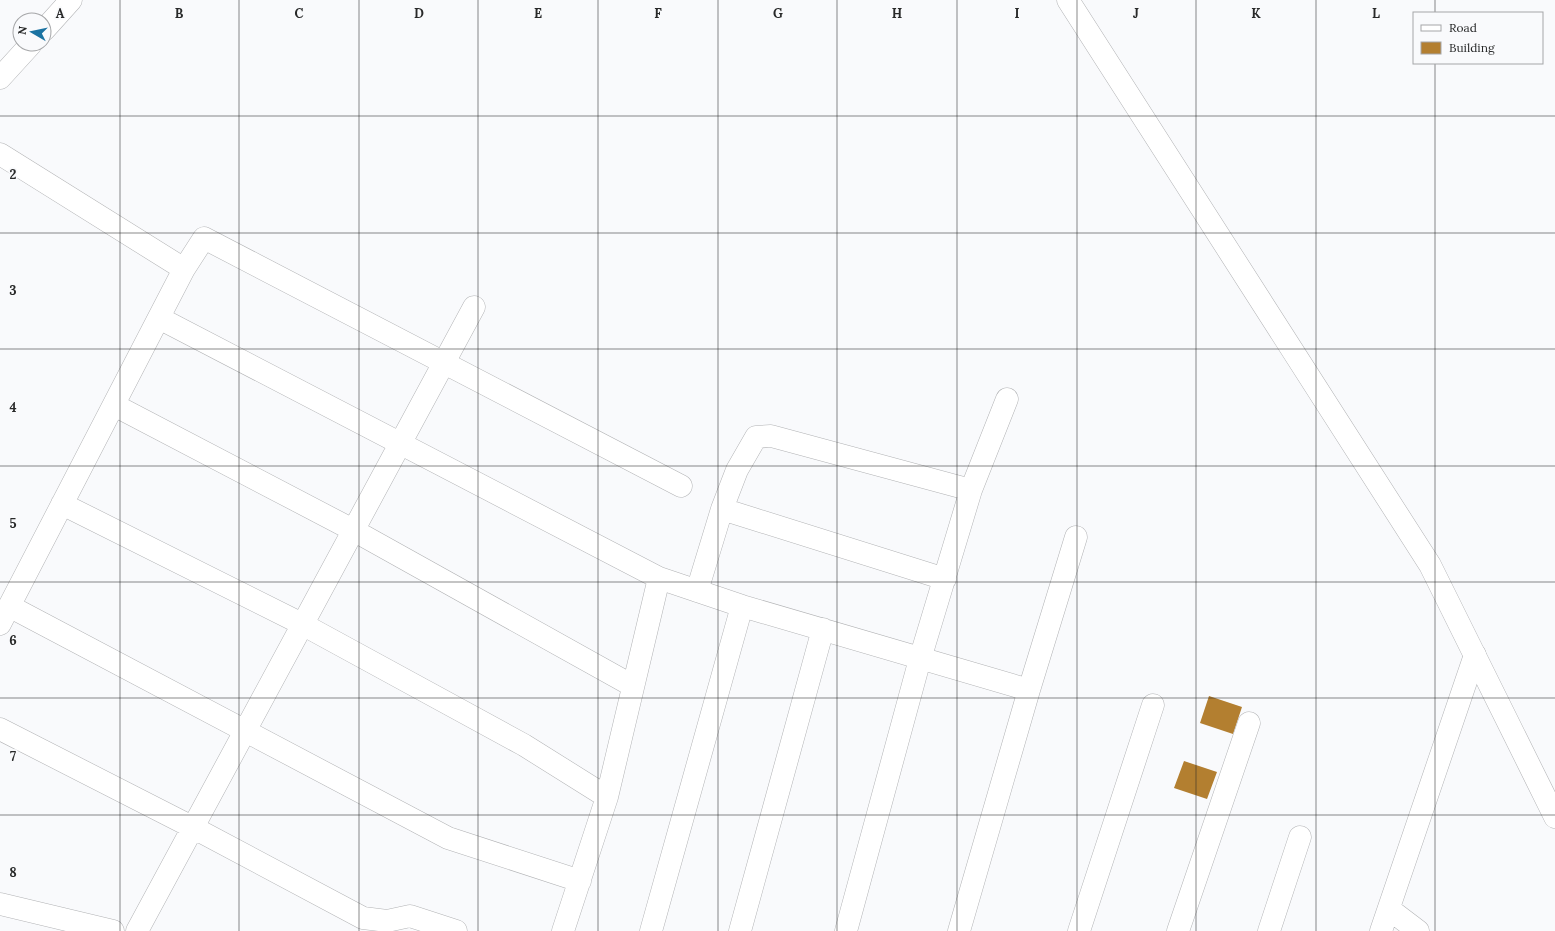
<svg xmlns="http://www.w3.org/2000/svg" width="1555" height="931" viewBox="0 0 1555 931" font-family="Lora,serif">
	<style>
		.building { fill: #b37f30 }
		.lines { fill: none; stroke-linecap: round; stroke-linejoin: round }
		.minor-casing { stroke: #b2b3b5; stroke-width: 23 }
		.tertiary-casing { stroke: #b2b3b5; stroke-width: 23 }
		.minor { stroke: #fff; stroke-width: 22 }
		.tertiary { stroke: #fff; stroke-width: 22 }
		.grid { fill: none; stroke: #282929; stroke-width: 1; stroke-opacity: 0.55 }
		.grid-label { font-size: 13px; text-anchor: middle; font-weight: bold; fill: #282929; stroke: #f9fafc; stroke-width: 3.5; stroke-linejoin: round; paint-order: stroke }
	</style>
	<rect width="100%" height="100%" fill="#f9fafc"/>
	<!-- building -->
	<path class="building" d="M1209,696l33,11 -9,27 -33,-11z
		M1184,761l33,11 -10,27 -33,-11z"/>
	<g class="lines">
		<defs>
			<path id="minor" d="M44,30l27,-30
				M0,78l31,-34
				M0,154l184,115
				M159,318l500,260 83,28 287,84
				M114,405l239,125 280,156
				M62,504l240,120 222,121 83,52
				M722,509l223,70
				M697,591l25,-82 15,-39 19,-33 15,-1 200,54
				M9,606l439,232 132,43
				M0,624l184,-355 20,-31 477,248
				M0,729l192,98 171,91 24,3 23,-5 46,15
				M0,904l113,27
				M1389,909l29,22
				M137,931l337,-624
				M563,931l44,-134 52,-219
				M651,931l91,-325
				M740,931l83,-302
				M846,931l74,-272 51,-169 36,-91
				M959,931l70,-241 47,-153
				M1079,931l74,-226
				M1178,931l71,-208
				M1269,931l31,-94
				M1381,931l94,-276"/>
			<path id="tertiary" d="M1068,0l362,565 125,252"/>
		</defs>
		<!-- minor casing -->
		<use href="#minor" class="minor-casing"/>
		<!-- tertiary casing -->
		<use href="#tertiary" class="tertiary-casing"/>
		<!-- minor -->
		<use href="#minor" class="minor"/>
		<!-- tertiary -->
		<use href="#tertiary" class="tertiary"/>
	</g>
	<!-- grid -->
	<path class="grid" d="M120,0v931M239,0v931M359,0v931M478,0v931M598,0v931M718,0v931M837,0v931M957,0v931M1077,0v931M1196,0v931M1316,0v931M1435,0v13M1435,63v868M0,116h1555M0,233h1555M0,349h1555M0,466h1555M0,582h1555M0,698h1555M0,815h1555"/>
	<g class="grid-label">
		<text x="60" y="18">A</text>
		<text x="179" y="18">B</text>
		<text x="299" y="18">C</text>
		<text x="419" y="18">D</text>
		<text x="538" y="18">E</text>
		<text x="658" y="18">F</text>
		<text x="778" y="18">G</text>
		<text x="897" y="18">H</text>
		<text x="1017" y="18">I</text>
		<text x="1136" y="18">J</text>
		<text x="1256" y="18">K</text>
		<text x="1376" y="18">L</text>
		<text x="13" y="179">2</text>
		<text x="13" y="295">3</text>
		<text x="13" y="412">4</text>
		<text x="13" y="528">5</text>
		<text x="13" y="645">6</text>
		<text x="13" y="761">7</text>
		<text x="13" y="877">8</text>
	</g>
	<!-- legend -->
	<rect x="1413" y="12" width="130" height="52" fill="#f9fafc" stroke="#a5a6a8"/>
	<rect x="1421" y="25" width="20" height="6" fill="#ffffff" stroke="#a5a6a8"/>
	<text x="1449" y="32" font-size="12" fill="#282929">Road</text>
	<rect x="1421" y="42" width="20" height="12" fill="#b37f30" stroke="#a5a6a8"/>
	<text x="1449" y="52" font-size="12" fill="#282929">Building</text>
	<!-- north arrow -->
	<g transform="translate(32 32) rotate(279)"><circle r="19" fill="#f9fafc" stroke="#a5a6a8"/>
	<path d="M0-3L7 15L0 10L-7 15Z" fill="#1b73a2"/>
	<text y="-6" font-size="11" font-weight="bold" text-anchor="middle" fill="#282929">N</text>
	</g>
</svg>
